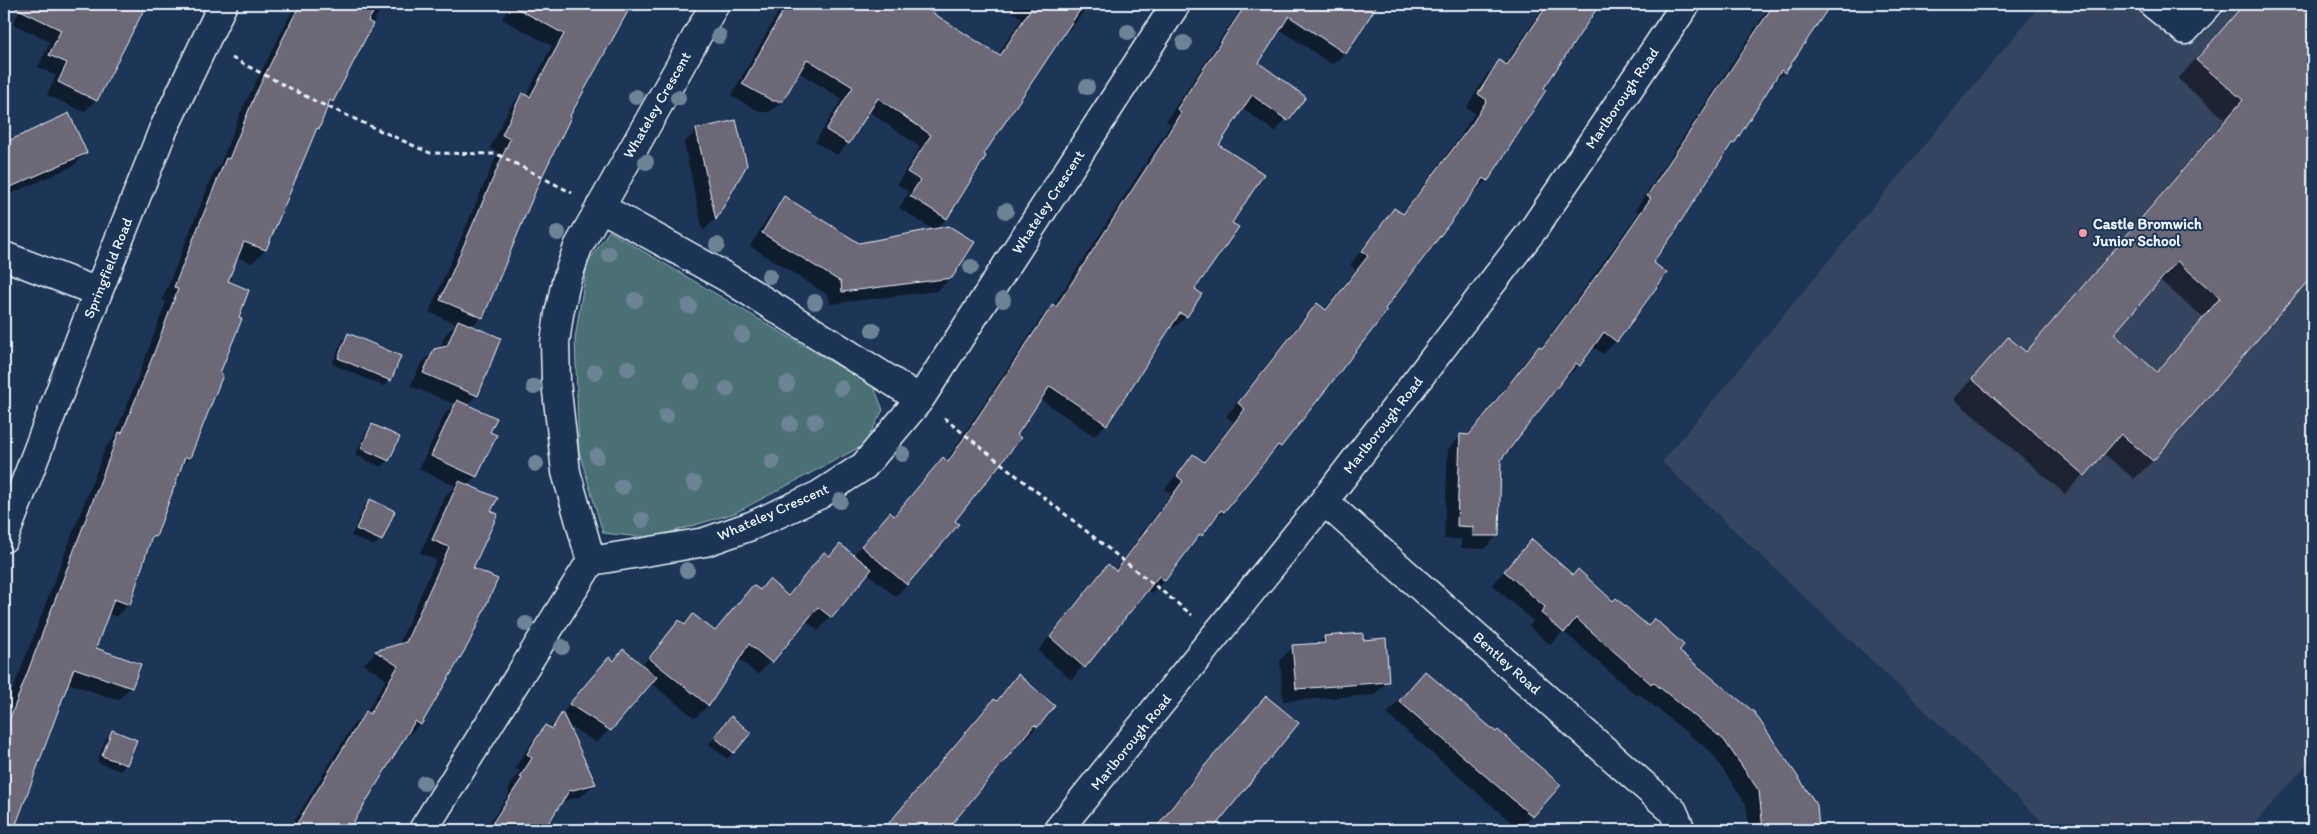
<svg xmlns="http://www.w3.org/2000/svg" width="2317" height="834" viewBox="0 0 2317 834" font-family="Itim,sans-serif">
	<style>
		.built { fill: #354461 }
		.green { fill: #487074; stroke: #98b0b6 }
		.shadow { fill: #0007; fill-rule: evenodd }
		.building { fill: #6c6778; stroke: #e8f1f8; fill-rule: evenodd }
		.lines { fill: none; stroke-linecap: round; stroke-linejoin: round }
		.minor-casing { stroke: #e8f1f8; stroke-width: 31 }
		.path { stroke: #e8f1f8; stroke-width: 3; stroke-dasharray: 5 4; stroke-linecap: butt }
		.minor { stroke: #1d3557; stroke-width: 28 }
		.tree { fill: #6e8496 }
		.poi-dot { fill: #ff9aa2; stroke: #1d3557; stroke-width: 2 }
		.labels { text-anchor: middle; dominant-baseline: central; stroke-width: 4; stroke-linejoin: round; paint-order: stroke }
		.street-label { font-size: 15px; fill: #e8f1f8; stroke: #1d3557 }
		.poi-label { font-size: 15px; font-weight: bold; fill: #e8f1f8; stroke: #1d3557; text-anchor: start }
	</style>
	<rect width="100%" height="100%" fill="#1d3557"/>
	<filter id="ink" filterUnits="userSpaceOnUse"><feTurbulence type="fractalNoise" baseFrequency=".02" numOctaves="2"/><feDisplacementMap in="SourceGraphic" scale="10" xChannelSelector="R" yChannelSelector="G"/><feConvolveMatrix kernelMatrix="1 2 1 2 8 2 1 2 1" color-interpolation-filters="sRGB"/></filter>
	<g filter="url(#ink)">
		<!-- built -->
		<path class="built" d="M2041,4h272v753l-64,73h-198l-389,-368z"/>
		<!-- green -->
		<path class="green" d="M609,231l265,156 9,23 -19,35 -129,68 -84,25 -48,-5 -24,-82 -4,-113 12,-74z"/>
		<!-- shadow -->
		<path class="shadow" d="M22,4h122l-48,96 -12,12 -37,-17 9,-19 -18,-9 12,-25 -37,-18z
			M296,4h87l-51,97 -6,6 -61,143 -13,13 -16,-6 -10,25 -8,92 -29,84 -8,8 -26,70 -6,6 -20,62 -13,13 -8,-3 -13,35 36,38 -13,13 -50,-17 -55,147h-9v-117l102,-267 7,-6 27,-68 26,-70 -4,-2 52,-128 5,-5 23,-58z
			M511,4h119l-62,113 -87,200 -10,10 6,68 -10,10 22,27 -13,44 -9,10 23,26 -18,56 -4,75 -48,81 -13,13 -3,-1 -57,94h-58l64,-105 13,-12 20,-34 -22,-15 12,-12 22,-6 38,-86 -16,-7 26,-58 9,-9 -36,-17 26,-55 9,-10 -44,-18 11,-22 13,-13 5,-2 6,-14 11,-11 -27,-12 69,-160 -8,-4 20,-41 12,-13 4,2 26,-50 -50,-27z
			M783,4h134l80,52 25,-38 -23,-14h90l-14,20 -12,12 -1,-1 -80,120 2,1 -38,63 -11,11 16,47 -14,14 -107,13 -2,-9 -78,-49 22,-35 12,-13 74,46 76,-14 -35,-22 10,-16 -12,-8 23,-37 -52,-36 -20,32 -11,12 -22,-13 27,-43 -44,-27 -16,29 -12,11h-9l-30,-16z
			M1244,4h138l-13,12 -25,38v-3l-60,-39 -1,2 61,40 -11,11 -54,-36 -22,34 47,34 -29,35 -33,-24 -25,38 14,77 -38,67 7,4 -14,22 -12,12 -4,-2 -64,98 -12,12 -54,-37 -87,122 -46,64 -12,11 -28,-23 -49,58 -13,-11 -47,55 -20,-17 -30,47 -13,13 -44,-35 -54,60 -31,-19 29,59 -13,13 -21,6 -19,28h-57l25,-38 -2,-2 12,-19 -5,-3 18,-28 13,-13 3,2 48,-57 16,-11 10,-10 18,15 38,-44 4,3 10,-10 21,16 39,-45 6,5 10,-10 18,15 38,-42 3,3 12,-12 12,11 38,-42 3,3 39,-46 11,-12 3,2 95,-143 12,-12 118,-182 -5,-3z
			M1546,4h53l-57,85 2,1 -57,90 -13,13 -2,-1 -192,254 -14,12 -43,54 -34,34 -24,34 -13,13 -5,-3 -76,90 -33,-29 57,-72 13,-13 6,5 57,-77 -6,-5 16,-20 12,-13 9,7 31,-41 -7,-5 78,-100 13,-13 7,6 32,-40 -6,-5 32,-42 12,-13 7,5 58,-77 16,-25 -9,-5 21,-34 13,-12 4,3z
			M1771,4h60l-47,68 -13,13 -119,178 -36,78 -13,13 -11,-8 -13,19 -13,13 -2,-2 -64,83 -3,77 -13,13 -23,-1v-9h-17l4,-90 13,-13h6l59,-76 14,-12 47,-63 52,-73 -4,-2z
			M2244,4h34l7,6 5,-6h23v269l-160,188 -19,18 -31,-26 -38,41 -111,-95 54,-61 17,15 200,-234 -47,-40zM2159,280l44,37 -47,55 -44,-37z
			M69,114l17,39 -13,13 -69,31v-53z
			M697,130l49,35 -31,54 -12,12 -19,-88z
			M349,335l41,45 -7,6 -51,-22 10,-23z
			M372,426l16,34 -7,7 -26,-12 11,-23z
			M370,501l10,39 -6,6 -23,-10 13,-29z
			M1519,554l54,22 40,26 64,49 139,155 2,24h-69l-3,-26 -35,-52 -72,-58 -2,2 -74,-65 -13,14 -21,-19 4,-5 -41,-36z
			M1325,637l37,4 25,41 -13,13 -91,6 -3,-41 13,-13 24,-2z
			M1018,676l35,30 -16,21 -13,13 -2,-2 -77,92h-62l98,-117 13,-13 1,2z
			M1412,686l120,130 -13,13 -132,-115z
			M1266,697l31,27 -86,106h-59l41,-51z
			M725,724l8,28 -6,7 -18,-15z
			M113,732l22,8 -9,25 -6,6 -23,-9 9,-24z
			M1596,822l1,8h-48l5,-5z"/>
		<!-- building -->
		<path class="building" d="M8,4h139l-50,97 -39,-19 9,-19 -18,-8 12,-25z
			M300,4h78l-10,17 5,3 -40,78 -3,-2 -11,29 -2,-1 -51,122 -22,-8 -16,39 21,9 -10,27 3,2 -22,54 3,2 -33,83 -5,-1 -29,80 -4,-1 -22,69 -16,-6 -18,49 45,16 -9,24 -58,-20 -60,162h-10v-96l115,-302 3,1 30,-75 26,-69 -4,-2 52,-129 3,1 26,-64z
			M509,4h123l-62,112 1,1 -33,68 -55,133 -43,-18 70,-161 -8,-4 20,-42 8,4 34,-63z
			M787,4h132l81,52 34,-52h50l-100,150 2,2 -39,63 -37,-23 10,-16 -13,-8 24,-37 -53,-37 -29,46 -23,-14 27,-43 -46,-28 -24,42h-10l-31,-17z
			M1246,4h132l-32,50 -57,-38 -30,47 47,34 -18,24 -36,-26 -33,50 45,29 -32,49 7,4 -44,62 7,5 -15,23 -7,-4 -73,112 -57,-39 -33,49 4,3 -66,83 4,3 -52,61 -46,-39 29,-34 4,4 49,-59 5,5 105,-158 3,3 104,-160 21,-35 -4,-3z
			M1548,4h52l-56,84 2,2 -58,91 -4,-3 -99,131 2,2 -55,71 -51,65 -3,-2 -54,67 -3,-2 -19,26 -2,-2 -35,47 -6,-5 -74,92 -35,-31 58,-73 8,7 67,-90 -6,-5 16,-22 11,8 41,-53 -7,-6 79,-100 9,7 42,-54 -6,-5 32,-43 9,6 69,-90 15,-24 -9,-6 21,-34 8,5z
			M1774,4h57l-46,69 -4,-3 -47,74 -2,-1 -55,84 1,1 -25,34 14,11 -50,69 -13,-10 -24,34 -4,-3 -75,97 -2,76h-26v-9l-16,-1 3,-92 9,1 70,-89 3,2 58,-77 51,-73 -4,-2z
			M2244,4h69v271l-160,186 -32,-27 -36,42 -113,-97 36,-42 18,15 217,-252 -47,-40zM2177,261l43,37 -63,74 -43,-38z
			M69,113l18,40 -83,37v-47z
			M736,120l11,45 -31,55 -20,-91z
			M784,196l75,47 90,-17 26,16 -23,36 -110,14 -1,-10 -79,-49z
			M458,320l43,18 -23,58 -55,-23 11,-24 13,-3z
			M348,333l53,23 -10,25 -53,-23z
			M457,400l40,18 -7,14 7,3 -20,42 -46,-21z
			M372,424l28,13 -11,24 -28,-13z
			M459,481l39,17 -7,13 7,3 -25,54 25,11 -29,64 -48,82 -6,-4 -66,109h-56l73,-119 4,3 28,-48 -23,-15 31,-9 43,-95 -17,-7z
			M370,499l25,12 -13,30 -26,-12z
			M1532,539l41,36 5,-6 35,32 3,-3 32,28 6,-8 30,27 -5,6 75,61 63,93 2,25h-56l-4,-39 -35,-51 -71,-58 -2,2 -75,-66 -12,15 -23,-20 4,-6 -41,-36z
			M840,544l32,25 -40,49 -14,-11 -46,56 -23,-19 -40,62 -60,-48 30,-38 6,5 8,-11 22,17 38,-46 7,5 9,-11 19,17 36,-44 6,4z
			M1363,633v7l23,-2 3,44 -93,7 -4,-44 33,-2 -1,-7z
			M623,649l34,28 -46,54 -42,-27 40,-47 5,4z
			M1425,671l71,61 2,-2 63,55 -28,32 -134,-116z
			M1018,674l37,32 -17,21 -4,-2 -87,105h-64l111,-131 3,2z
			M1266,696l33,27 -87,107h-58l52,-66z
			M562,712l34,72 -27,7 -25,39h-56l34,-52 -2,-1 12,-19 -5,-4 9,-15 9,-14 7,4z
			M731,716l20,17 -17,20 -20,-16z
			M112,730l25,10 -10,25 -25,-9z"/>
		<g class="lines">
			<defs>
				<path id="minor" d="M2153,4l32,26 24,-26
					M600,207l126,70 194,122
					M4,256l94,36
					M1324,501l349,310 8,19
					M4,538l94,-246 65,-162 60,-126
					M591,561l114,-19 46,-16 68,-31 45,-29 56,-67 256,-395
					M423,830l168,-269 -25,-89 -10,-90 -1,-39 4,-29 7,-32 12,-35 137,-243
					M1058,830l266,-329 211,-274 151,-223"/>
			</defs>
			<!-- minor casing -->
			<use href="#minor" class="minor-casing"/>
			<!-- path -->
			<path class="path" d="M232,58l83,43 115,52 67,1 75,39
				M944,418l248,197"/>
			<!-- minor -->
			<use href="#minor" class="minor"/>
		</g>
		<!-- trees -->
		<g class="tree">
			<circle cx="1128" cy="32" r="8"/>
			<circle cx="719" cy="36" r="8"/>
			<circle cx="1184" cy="43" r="8"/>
			<circle cx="1087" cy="87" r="8"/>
			<circle cx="636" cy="97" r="8"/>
			<circle cx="678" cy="98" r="8"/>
			<circle cx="646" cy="162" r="8"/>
			<circle cx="1006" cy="211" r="8"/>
			<circle cx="558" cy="233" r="8"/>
			<circle cx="717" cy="245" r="8"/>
			<circle cx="609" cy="254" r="8"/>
			<circle cx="971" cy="267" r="8"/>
			<circle cx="769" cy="276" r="8"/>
			<circle cx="635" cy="300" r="8"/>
			<circle cx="1003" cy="300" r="8"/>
			<circle cx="815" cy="302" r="8"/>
			<circle cx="689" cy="306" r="8"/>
			<circle cx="873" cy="330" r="8"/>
			<circle cx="742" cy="335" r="8"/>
			<circle cx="628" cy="368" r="8"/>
			<circle cx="595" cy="372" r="8"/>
			<circle cx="692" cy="382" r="8"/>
			<circle cx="787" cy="384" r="8"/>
			<circle cx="534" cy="387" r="8"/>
			<circle cx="841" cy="388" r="8"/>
			<circle cx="727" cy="389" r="8"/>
			<circle cx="666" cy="416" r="8"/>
			<circle cx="815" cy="421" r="8"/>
			<circle cx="790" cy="424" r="8"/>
			<circle cx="902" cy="454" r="8"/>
			<circle cx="597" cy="456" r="8"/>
			<circle cx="772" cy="462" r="8"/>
			<circle cx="536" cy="464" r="8"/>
			<circle cx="694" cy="483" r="8"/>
			<circle cx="622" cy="487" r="8"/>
			<circle cx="840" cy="501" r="8"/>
			<circle cx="642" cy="520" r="8"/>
			<circle cx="687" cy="570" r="8"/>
			<circle cx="526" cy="624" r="8"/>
			<circle cx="562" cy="647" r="8"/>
			<circle cx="424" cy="783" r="8"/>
		</g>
	</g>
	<!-- markers -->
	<circle class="poi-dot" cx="2083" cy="233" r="5"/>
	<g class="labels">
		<!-- street labels -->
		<g class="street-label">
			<text transform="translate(1622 98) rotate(-56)">Marlborough Road</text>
			<text transform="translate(657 105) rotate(-60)">Whateley Crescent</text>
			<text transform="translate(1048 202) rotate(-57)">Whateley Crescent</text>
			<text transform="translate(108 268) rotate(-68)">Springfield Road</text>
			<text transform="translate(1383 425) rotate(-52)">Marlborough Road</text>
			<text transform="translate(773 512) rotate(-24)">Whateley Crescent</text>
			<text transform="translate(1507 663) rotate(42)">Bentley Road</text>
			<text transform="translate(1131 742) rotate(-51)">Marlborough Road</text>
		</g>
		<!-- poi labels -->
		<g class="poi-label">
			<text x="2093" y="224">Castle Bromwich<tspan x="2093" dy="17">Junior School</tspan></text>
		</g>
	</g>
	<!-- margin -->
	<rect width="2317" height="834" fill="none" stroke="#1d3557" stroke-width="20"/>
	<rect x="10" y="10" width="2297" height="814" fill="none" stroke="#e8f1f8" stroke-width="2" filter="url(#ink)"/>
</svg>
